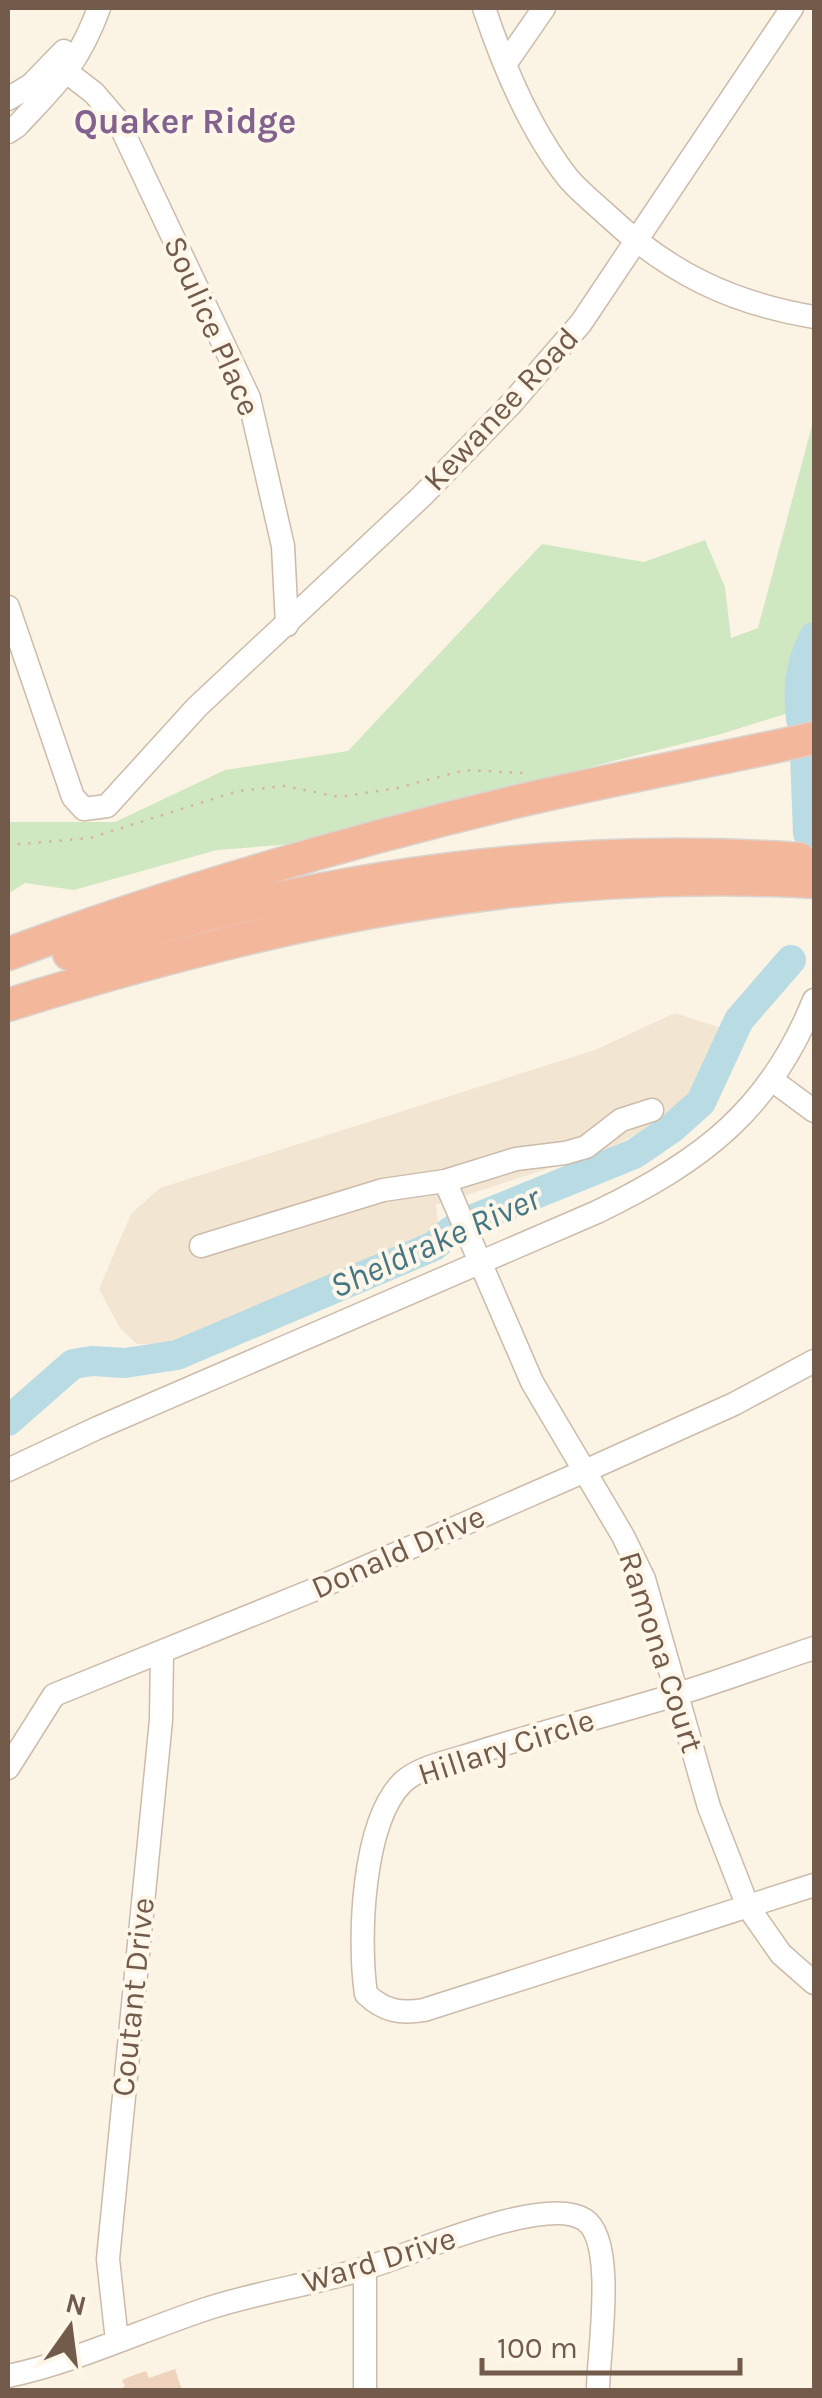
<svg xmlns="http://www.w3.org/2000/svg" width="822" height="2398" viewBox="0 0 822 2398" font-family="Karla,sans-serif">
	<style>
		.residential { fill: #f2e5d2 }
		.green { fill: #d0e8c2 }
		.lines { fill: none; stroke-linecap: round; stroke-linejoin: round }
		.river { stroke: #b9dbe4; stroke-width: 30 }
		.building { fill: #efd3bc }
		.minor-casing { stroke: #cba; stroke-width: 25 }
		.highway-casing { stroke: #dad4d0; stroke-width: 35 }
		.path { stroke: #d4b79f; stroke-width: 2.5; stroke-dasharray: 2.5 8; stroke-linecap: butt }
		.minor { stroke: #fff; stroke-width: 22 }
		.highway { stroke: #f3b89c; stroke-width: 32 }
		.labels { text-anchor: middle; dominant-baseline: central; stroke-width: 8; stroke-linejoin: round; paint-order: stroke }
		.street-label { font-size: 32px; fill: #725b4a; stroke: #fef7e9 }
		.neighbourhood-label { font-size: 35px; font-weight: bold; fill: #82628e; stroke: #fef7e9 }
		.water-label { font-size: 35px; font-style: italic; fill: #457785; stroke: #fef7e9 }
	</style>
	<rect width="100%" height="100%" fill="#fbf3e3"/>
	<!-- residential -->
	<path class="residential" d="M675,1013l61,20 -35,63 -90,52 -175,57 3,25 -260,114h-42l-17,-16 -21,-39 32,-75 29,-26 435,-138z"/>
	<!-- green -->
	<path class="green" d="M814,418v287l-93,29 -250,63 -152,45 -102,8 -143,40 -49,-7 -17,11v-71l3,-1h104l110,-52 123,-19 194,-207 102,18 61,-22 20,47 6,51 27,-10z"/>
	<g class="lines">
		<!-- river -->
		<path class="river" d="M801,719c-4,-32 -1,-53 13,-82
			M805,753l3,80
			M8,1421l65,-57 19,-3 33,2 52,-8 257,-109 17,-15 25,-13 158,-64 38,-26 29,-26 38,-82 52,-60"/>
	</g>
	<!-- building -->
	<path class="building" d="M175,2369l7,21h-62l5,-4 -3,-6 7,-3 17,-6 3,7z"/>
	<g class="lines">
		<defs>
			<path id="minor" d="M484,8c19,57 46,122 84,170 11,13 26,25 39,37 62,58 124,88 207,102
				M55,63l39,30 24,28 131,277 34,148 4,79
				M506,63l38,-55
				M8,99l23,-14 33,-34
				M8,132l9,-6c41,-44 61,-61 82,-118
				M8,607l65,190 11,12 23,-3 90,-99 225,-211 88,-91 71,-82 211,-315
				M772,1080l42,31
				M445,1181l87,201 91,154 21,43 65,228 39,100 33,47 33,29
				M201,1246l182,-56 62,-9 71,-22 49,-6 21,-6 35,-27 31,-10
				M8,1470l87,-41 502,-217c104,-50 173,-102 217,-212
				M814,1648c-45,15 -90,32 -136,46 -71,22 -142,39 -212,62 -20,6 -48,12 -63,26 -41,40 -45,158 -37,212 18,17 34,20 58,16l390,-125
				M8,1768l46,-73 257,-104 274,-120 149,-67 80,-43
				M365,2269v121
				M117,2341l-9,-82 53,-539 1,-68
				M8,2376c66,-14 130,-44 195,-66 53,-18 109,-25 163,-42 45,-13 180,-75 219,-48 32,22 13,134 13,170"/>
			<path id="highway" d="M8,954c163,-61 332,-110 502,-151 101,-24 203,-42 304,-65
				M69,954c236,-75 483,-112 730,-95
				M8,1005c267,-84 524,-139 806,-123"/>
		</defs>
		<!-- minor casing -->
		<use href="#minor" class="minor-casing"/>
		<!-- highway casing -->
		<use href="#highway" class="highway-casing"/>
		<!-- path -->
		<path class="path" d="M8,847l2,-2 80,-7 148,-47 47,-5 54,11 58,-9 68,-18 58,3"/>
		<!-- minor -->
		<use href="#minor" class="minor"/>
		<!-- highway -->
		<use href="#highway" class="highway"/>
	</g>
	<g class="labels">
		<!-- street labels -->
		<g class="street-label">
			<text transform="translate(212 326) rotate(66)">Soulice Place</text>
			<text transform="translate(501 409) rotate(-47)">Kewanee Road</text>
			<text transform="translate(398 1552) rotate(-24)">Donald Drive</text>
			<text transform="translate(661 1652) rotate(72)">Ramona Court</text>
			<text transform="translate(506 1747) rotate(-18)">Hillary Circle</text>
			<text transform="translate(133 1997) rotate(-84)">Coutant Drive</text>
			<text transform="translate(379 2260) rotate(-17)">Ward Drive</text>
		</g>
		<!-- neighbourhood labels -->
		<g class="neighbourhood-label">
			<text x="185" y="121">Quaker Ridge</text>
		</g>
		<!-- water labels -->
		<g class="water-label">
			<text transform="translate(435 1242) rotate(-24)">Sheldrake River</text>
		</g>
	</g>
	<!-- border -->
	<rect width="822" height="2398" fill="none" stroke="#725b4a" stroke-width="20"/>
	<!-- north arrow -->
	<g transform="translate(70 2328) rotate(14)" stroke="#fef7e9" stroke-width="8" paint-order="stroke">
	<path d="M0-8L18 38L0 25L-18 38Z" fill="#725b4a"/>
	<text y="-15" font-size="28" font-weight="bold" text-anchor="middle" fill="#725b4a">N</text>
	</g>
	<!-- scale -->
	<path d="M482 2358v15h258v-15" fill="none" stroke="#725b4a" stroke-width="5"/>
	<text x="497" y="2358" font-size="30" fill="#725b4a" stroke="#fef7e9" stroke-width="8" paint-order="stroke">100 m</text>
</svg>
